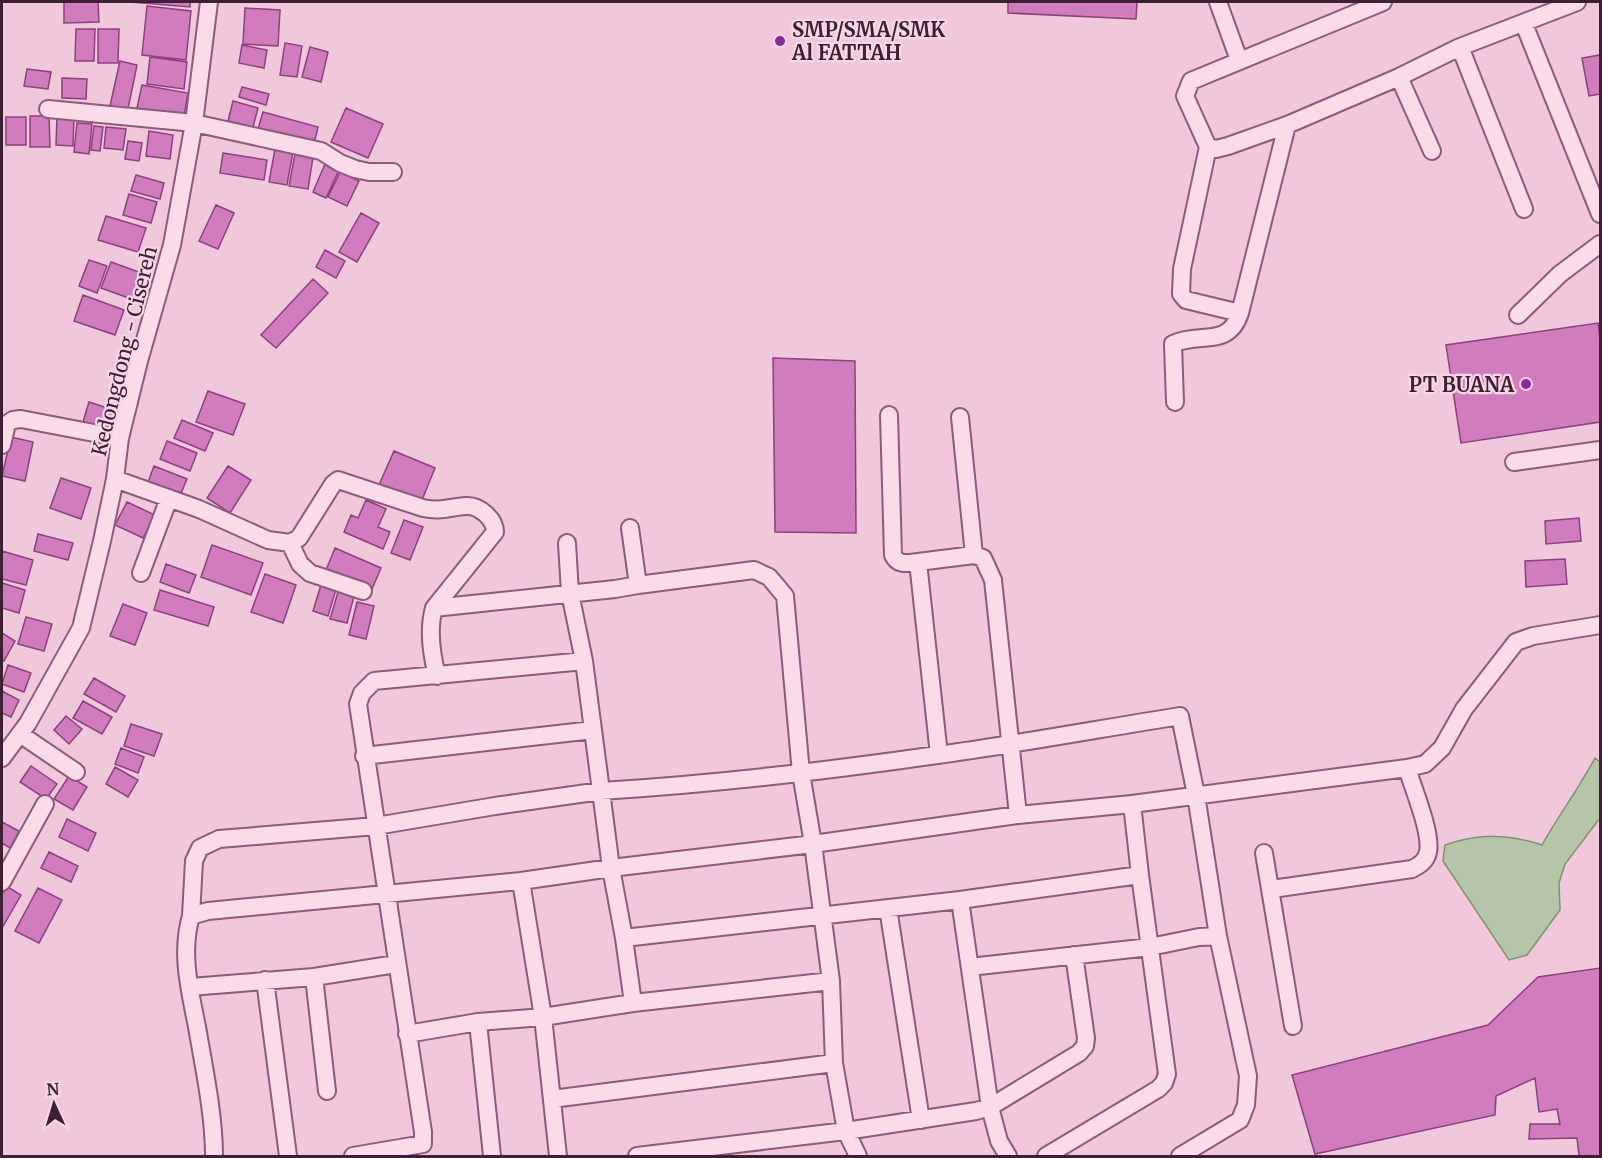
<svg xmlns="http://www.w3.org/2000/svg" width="1602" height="1158" viewBox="0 0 1602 1158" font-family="Merriweather,serif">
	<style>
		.water { fill: #b6c4a8; stroke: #7e936e; stroke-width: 1.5 }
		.building { fill: #d07cbd; stroke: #8d407d; stroke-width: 1.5 }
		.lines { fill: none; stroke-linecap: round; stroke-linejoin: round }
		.street-casing { stroke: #8d5b7c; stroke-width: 20 }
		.street { stroke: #fadbea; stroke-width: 16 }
		.poi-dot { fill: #88299f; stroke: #f7d7e7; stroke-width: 2 }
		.labels { text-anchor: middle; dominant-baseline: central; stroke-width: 4.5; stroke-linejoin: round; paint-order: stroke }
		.poi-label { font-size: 20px; font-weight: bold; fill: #3d2034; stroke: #f7d7e7; text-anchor: start }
		.street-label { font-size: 20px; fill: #3d2034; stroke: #f7d7e7 }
	</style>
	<rect width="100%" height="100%" fill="#f0c7db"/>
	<!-- water -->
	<path class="water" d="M1595,758l5,4v56l-35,46 -6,19 1,27 -33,45 -18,5 -66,-99 2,-16c34,-12 64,-11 97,0 17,-30 37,-57 53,-87z"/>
	<!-- building -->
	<path class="building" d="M64,2h34l1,20 -35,1z
		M130,2h60v5z
		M1008,2h129l-1,17 -128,-6z
		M147,6l44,5 -5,49 -44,-5z
		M245,8l35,2 -2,36 -35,-2z
		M76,29h19l-1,32h-19z
		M98,29h21l-1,34h-20z
		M285,43l17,3 -5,31 -17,-2z
		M242,45l25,5 -3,18 -25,-5z
		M310,47l18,5 -7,30 -19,-5z
		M1600,55v39l-11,2 -7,-38z
		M150,57l37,5 -3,27 -37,-5z
		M120,61l17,4 -9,44 -18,-3z
		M27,69l24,3 -3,17 -24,-3z
		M62,78l25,1 -1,20 -24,-1z
		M142,85l46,8 -4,23 -47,-8z
		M242,87l27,7 -3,11 -27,-8z
		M233,101l25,7 -5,19 -25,-6z
		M346,108l37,16 -15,34 -37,-16z
		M263,112l55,15 -4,17 -56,-15z
		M30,116h19l1,31h-20z
		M57,116l17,1 -1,29 -17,-1z
		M6,117h20v28h-20z
		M77,123l15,1 -3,30 -15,-2z
		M94,126l9,1 -3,24 -9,-1z
		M106,127l20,2 -3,21 -19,-2z
		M149,131l24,4 -3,24 -24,-3z
		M128,141l14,2 -3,18 -14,-2z
		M275,149l18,3 -6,33 -18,-3z
		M223,153l44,7 -3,20 -44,-7z
		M295,154l18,3 -5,32 -19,-3z
		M325,164l14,6 -13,28 -13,-6z
		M340,172l19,9 -12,25 -19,-9z
		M136,175l28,8 -4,16 -29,-8z
		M129,194l28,8 -6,21 -28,-8z
		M216,205l18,8 -16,36 -19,-8z
		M361,213l18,10 -22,39 -18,-10z
		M106,216l40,12 -8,24 -40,-12z
		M325,250l20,11 -9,17 -20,-11z
		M89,260l18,6 -10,27 -18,-7z
		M111,262l36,13 -10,26 -36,-13z
		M313,279l15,14 -52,55 -15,-13z
		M83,295l41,15 -9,25 -41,-14z
		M1598,323l2,17v82l-139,21 -15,-98z
		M773,358l82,3 1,172 -81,-1z
		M208,391l37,13 -12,31 -37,-13z
		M89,402l31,10 -6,19 -31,-9z
		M182,420l31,13 -8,18 -31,-13z
		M11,437l22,5 -8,39 -23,-5z
		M167,441l30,12 -7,18 -30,-12z
		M394,451l41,17 -15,37 -42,-18z
		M154,466l33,13 -8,19 -32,-13z
		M228,466l23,14 -21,33 -23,-15z
		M61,478l30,10 -10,31 -31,-11z
		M366,500l20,9 -8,18 12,5 -7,17 -39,-17 7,-17 7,3z
		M127,502l28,13 -12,23 -28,-13z
		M1579,518l2,23 -35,3 -1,-23z
		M404,520l19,7 -13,33 -19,-7z
		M38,534l35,9 -5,17 -34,-9z
		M212,545l51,18 -12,32 -50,-18z
		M335,548l46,20 -9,21 -46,-19z
		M2,551l31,9 -7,25 -24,-6z
		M1565,559l2,25 -41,3 -1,-26z
		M166,564l30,11 -7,18 -29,-11z
		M265,574l31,11 -13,38 -32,-11z
		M2,583l23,7 -6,23 -17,-5z
		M321,585l15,4 -8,27 -15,-5z
		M160,590l54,17 -6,19 -54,-16z
		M338,592l16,4 -7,27 -17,-4z
		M357,602l17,4 -8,33 -17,-4z
		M123,604l24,9 -12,32 -25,-9z
		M26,617l26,7 -8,27 -26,-7z
		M2,633l13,8 -11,20 -2,-1z
		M8,665l23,8 -7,19 -22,-8z
		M94,678l31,18 -9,16 -32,-18z
		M2,691l17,9 -8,17 -9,-4z
		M83,701l29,16 -10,17 -29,-16z
		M66,716l16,13 -13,15 -15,-14z
		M131,724l31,10 -8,22 -30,-10z
		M121,748l23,9 -6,16 -23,-9z
		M31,766l26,18 -11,15 -26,-17z
		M115,767l23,13 -10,17 -22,-13z
		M69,776l18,11 -14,23 -19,-11z
		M67,819l29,14 -8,18 -29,-14z
		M2,822l17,9 -9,17 -8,-5z
		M49,852l29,14 -7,16 -30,-14z
		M6,886l15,9 -19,33v-34z
		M38,888l24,12 -23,43 -24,-12z
		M1600,968v188h-21l-2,-18 -48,1 1,-15h30l-3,-15 -18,3 -4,-34 -39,18 -1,19 -180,39 -23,-79 196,-50 50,-48z"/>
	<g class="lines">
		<defs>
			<path id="street" d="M1218,2l21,58
				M1383,2l-192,79 -6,15 23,51 8,2 12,-3 59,-21 112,-48 61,-30 117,-45
				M1524,24l76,190
				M1460,47l64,162
				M1399,77l33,74
				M48,109l146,14 127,28 19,12 15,6 14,3h24
				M1208,147l-26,122 -1,25 5,6 54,13 47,-188
				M1518,315l42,-41 40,-30
				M1175,402l-2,-58c27,-13 55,5 67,-31
				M889,415l4,140c5,11 15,8 25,7
				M2,445l5,-21 6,-4 8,-1 99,19
				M1514,462l86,-12
				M115,479l84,30 69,31 22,3 9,-5 34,-54 5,-4 85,28c19,4 26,-1 43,-2 13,-1 29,13 29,26l-61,76c-6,20 -2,48 3,68
				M630,528l8,57
				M290,543l10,21 10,9 53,18
				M974,555l9,3 10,22 25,235
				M141,573l28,-75
				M434,608l181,-19 23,-4 116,-15 15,7 16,19 16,177 12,71 18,137 3,82 12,68 12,25
				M20,734l56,38
				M939,755l-21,-193 56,-7 -14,-138
				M364,756l229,-26
				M2,758l26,-35 53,-95 21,-87 13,-62 5,-41 19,-77 33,-116 22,-122 15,-121
				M1264,853l29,173
				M521,881l22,136 15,139
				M2,882l43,-78
				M1272,889l140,-20c8,-4 14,-8 16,-17 4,-19 -15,-64 -21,-84
				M960,900l30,207 9,34 9,15
				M888,908l33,212
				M191,916l3,-55 6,-13 19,-9 157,-13 119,-20 106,-15 -17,-130 -14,-68 -3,-50
				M624,938l9,65
				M970,967l180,-20 49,-10 19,-1 -22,-141 -16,-79c-81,13 -162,28 -243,39 -111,16 -223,29 -336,36l10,77 13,70 336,-38 180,-25
				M314,977l13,114
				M265,980l23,176
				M190,987l124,-10 82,-13
				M478,1022l14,134
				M407,1034l71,-12 65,-5 90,-14 198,-22
				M552,1099l282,-36
				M214,1156c0,-41 -10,-88 -17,-129 -7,-36 -17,-74 -6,-111l17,-5 313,-30 90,-13 202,-24 205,-29 114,-11 275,-36 18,-4 17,-16 22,-39 52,-67 17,-6 67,-11
				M353,1156l70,-12v-12l-65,-428 4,-11 12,-12 210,-20
				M637,1156l209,-25 130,-20 14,-4 89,-54 6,-7 1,-8 -12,-83
				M1046,1156l112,-67 6,-6 3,-9 -27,-199 -8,-71
				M1180,1156l60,-36 6,-15 2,-29 -30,-140"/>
		</defs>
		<!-- street casing -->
		<use href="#street" class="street-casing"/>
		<!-- street -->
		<use href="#street" class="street"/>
	</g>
	<!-- markers -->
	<g class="poi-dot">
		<circle cx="780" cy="41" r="6"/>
		<circle cx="1526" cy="384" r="6"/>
	</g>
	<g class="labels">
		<!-- poi labels -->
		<g class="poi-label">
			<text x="792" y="29">SMP/SMA/SMK<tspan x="792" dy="23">Al FATTAH</tspan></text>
			<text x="1514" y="384" text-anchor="end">PT BUANA</text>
		</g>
		<!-- street labels -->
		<g class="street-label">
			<text transform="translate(124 351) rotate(-76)">Kedongdong - Cisereh</text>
		</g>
	</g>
	<!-- border -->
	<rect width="1602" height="1158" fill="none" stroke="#3d2034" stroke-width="6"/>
	<!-- north arrow -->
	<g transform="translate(54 1104) rotate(356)" stroke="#f7d7e7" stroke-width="4.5" paint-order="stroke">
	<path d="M0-4.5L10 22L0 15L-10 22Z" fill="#3d2034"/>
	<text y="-9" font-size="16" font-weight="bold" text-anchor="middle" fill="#3d2034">N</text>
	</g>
</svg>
